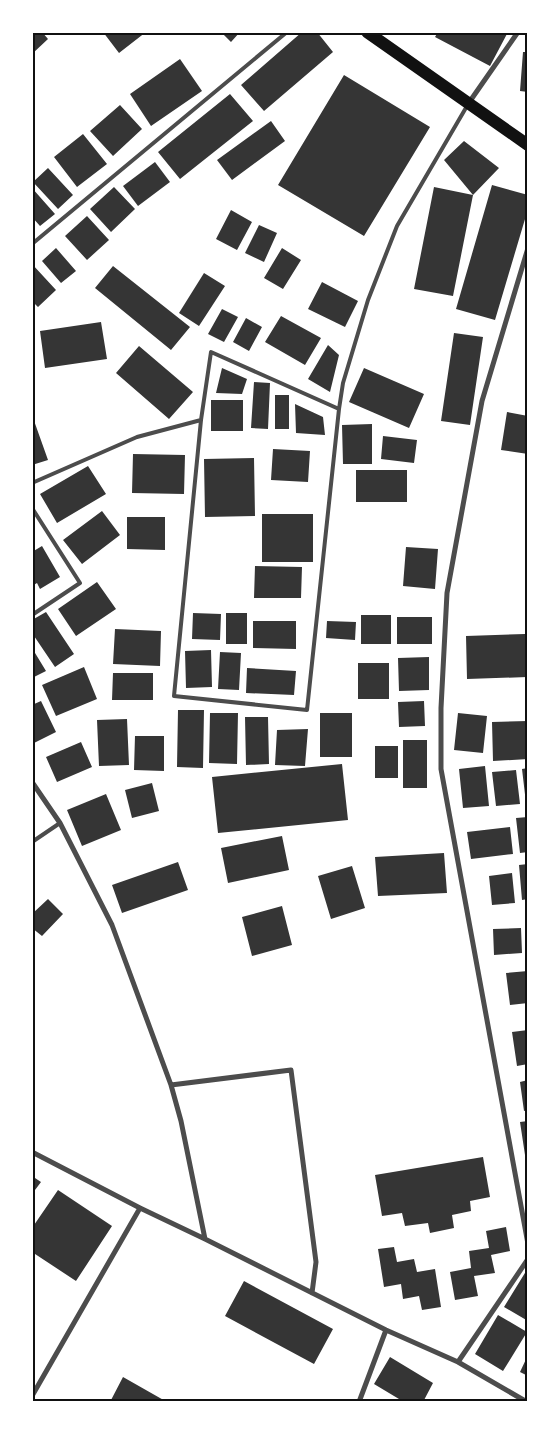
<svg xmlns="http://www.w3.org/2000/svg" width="560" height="1434" viewBox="0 0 560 1434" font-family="Raleway,sans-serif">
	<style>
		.building { fill: #353535 }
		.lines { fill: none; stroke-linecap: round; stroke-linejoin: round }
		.service { stroke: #4c4c4c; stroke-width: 4 }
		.minor { stroke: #4c4c4c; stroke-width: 5 }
		.primary { stroke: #111; stroke-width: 12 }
		.neatline { fill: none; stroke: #111; stroke-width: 2 }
	</style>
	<rect width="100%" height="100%" fill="#fff"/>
	<!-- building -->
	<path class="building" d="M32,32h10l6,7 -16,15z
		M103,32h43l-27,21z
		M221,32h19l-9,10z
		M302,32h15l16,20 -69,59 -23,-26z
		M438,32h70l-18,34 -55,-29z
		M523,52h5v40l-8,-1z
		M180,59l22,32 -51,35 -21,-32z
		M344,75l86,52 -66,109 -86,-51z
		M230,94l23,27 -73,58 -22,-27z
		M120,105l22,24 -29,27 -23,-25z
		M271,121l14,20 -53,39 -15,-20z
		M83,134l24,30 -30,23 -23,-30z
		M464,141l35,27 -26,27 -29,-35z
		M155,162l15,20 -32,24 -15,-20z
		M48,168l25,27 -15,14 -25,-27z
		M492,185l36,10v14l-33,111 -39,-11z
		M114,187l21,22 -24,23 -21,-23z
		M434,187l39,8 -20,101 -39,-7z
		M32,188l23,26 -15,12 -8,-9z
		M231,210l21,12 -15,28 -21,-11z
		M87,216l22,24 -22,20 -22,-24z
		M259,225l18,8 -13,29 -19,-9z
		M56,248l20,23 -15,12 -19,-22z
		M282,248l19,12 -18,29 -19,-11z
		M32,264l24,26 -18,17 -6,-6z
		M113,266l77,61 -19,23 -76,-62z
		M204,273l21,13 -26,40 -20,-13z
		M322,282l36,19 -13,26 -37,-18z
		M222,309l16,8 -14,25 -16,-8z
		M281,316l40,22 -16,27 -40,-23z
		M246,318l16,9 -13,24 -16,-9z
		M101,322l6,37 -62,9 -5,-37z
		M454,333l29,4 -13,88 -29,-4z
		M328,345l11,10 -9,37 -22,-13z
		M139,346l54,46 -24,27 -53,-46z
		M222,368l25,11 -5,15 -26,-1z
		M364,368l60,26 -15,34 -60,-26z
		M254,382l16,1 -2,46 -17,-1z
		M275,395h14v34h-14z
		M211,400h32v31h-32z
		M295,404l28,13 2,18 -29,-2z
		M507,412l21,4v38l-27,-4z
		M32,415l16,45 -16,5z
		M372,424v40h-29l-1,-39z
		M383,436l34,4 -3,23 -33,-4z
		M273,449l37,2 -2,31 -37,-2z
		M133,454l52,1 -1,39 -52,-1z
		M254,458l1,58 -50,1 -1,-58z
		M88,466l18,28 -49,29 -17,-29z
		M356,470h51v32h-51z
		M102,511l18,24 -38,29 -19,-24z
		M262,514h51v48h-51z
		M127,517h38v33l-38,-1z
		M42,546l18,31 -20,12 -3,-6 -5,3v-34z
		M406,547l32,2 -3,40 -32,-3z
		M255,566l47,1 -1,31h-47z
		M97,582l19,27 -40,27 -18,-27z
		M46,612l28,42 -19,13 -23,-34v-13z
		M193,613l28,1 -1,26 -28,-1z
		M226,613h21v31h-21z
		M361,615h30v29h-30z
		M397,617h35v27h-35z
		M253,621h43v28l-43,-1z
		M327,621l29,1 -1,18 -29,-2z
		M115,629l46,2 -1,35 -47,-2z
		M525,634l2,43 -60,2 -1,-43z
		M32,648l14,23 -14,7z
		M211,650l1,37 -26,1 -1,-37z
		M220,652l21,1 -2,37 -21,-1z
		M429,657v33l-30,1 -1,-33z
		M358,663h31v36h-31z
		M84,667l13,32 -41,17 -14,-31z
		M247,668l49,3 -2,24 -48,-2z
		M113,673h40v27h-41z
		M41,701l15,31 -24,12v-39z
		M424,701l1,25 -26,1 -1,-25z
		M178,710h26l-1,58 -26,-1z
		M210,713h28l-1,51 -28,-1z
		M320,713h32v44h-32z
		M458,713l29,3 -4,37 -29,-3z
		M245,717h23l1,47 -23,1z
		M127,719l2,46 -30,1 -2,-46z
		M528,721v38l-35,2 -1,-39z
		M308,729l-3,37 -30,-1 2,-35z
		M135,736h29v35l-30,-1z
		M403,740h24v48h-24z
		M81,742l11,25 -35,15 -11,-25z
		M375,746h23v32h-23z
		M342,764l6,56 -130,13 -6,-56z
		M485,766l4,40 -26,2 -4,-39z
		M528,768v34l-2,1 -4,-34z
		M516,770l4,34 -24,2 -4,-34z
		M152,783l7,28 -27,7 -7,-28z
		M106,794l15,36 -39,16 -15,-36z
		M528,817v35l-8,1 -4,-35z
		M510,827l3,27 -42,5 -4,-27z
		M282,836l7,34 -61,13 -7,-35z
		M444,853l3,40 -69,3 -3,-39z
		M178,862l10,28 -66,23 -10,-28z
		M528,864v35l-6,1 -3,-35z
		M352,866l13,42 -34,11 -13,-43z
		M512,873l3,30 -23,2 -3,-29z
		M48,899l15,15 -21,22 -10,-8v-14z
		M282,906l10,39 -40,11 -10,-39z
		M521,928l1,25 -28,2 -1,-26z
		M528,971v32l-18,2 -4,-32z
		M528,1030v34l-11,2 -5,-34z
		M528,1080v30l-4,1 -4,-29z
		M528,1121v34h-3l-5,-33z
		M483,1157l7,40 -20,4 1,10 -19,4 2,13 -24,5 -2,-10 -23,3 -3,-13 -20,3 -7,-41z
		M32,1176l9,6 -9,12z
		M58,1190l54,36 -36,55 -44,-29v-24z
		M506,1227l4,24 -19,4 4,18 -21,3 4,20 -23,4 -5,-28 21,-4 -2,-17 20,-3 -3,-17z
		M394,1247l3,15 17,-3 3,13 18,-3 6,38 -19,3 -3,-14 -16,3 -2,-15 -17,3 -6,-38z
		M528,1268v53l-24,-14z
		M244,1281l89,48 -19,35 -89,-48z
		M498,1315l29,17 -24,39 -28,-17z
		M528,1355v21l-8,-4z
		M390,1357l43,26 -10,19h-19l-30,-18z
		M123,1377l44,25h-57z"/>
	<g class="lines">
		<!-- service -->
		<path class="service" d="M32,244l255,-212
			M339,409l-128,-57 -10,68 -27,276 133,14 32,-301 4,-26 25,-83 29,-74 70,-120
			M32,483l105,-46 64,-17
			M32,508l48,75 -48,32
			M32,842l28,-19"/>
		<!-- minor -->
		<path class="minor" d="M468,104l50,-72
			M528,248l-46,153 -35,192 -6,115v61l87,475
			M32,782l28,41 52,102 59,160 10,36 24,118
			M171,1085l120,-15 25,192 -4,31
			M32,1152l108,56 65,31 181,91 72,32 69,40
			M458,1362l70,-103
			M32,1396l108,-188
			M359,1402l27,-72"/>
		<!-- primary -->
		<path class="primary" d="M367,32l161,113"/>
	</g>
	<!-- border -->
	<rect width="560" height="1434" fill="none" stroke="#ffffff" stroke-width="68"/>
	<rect x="34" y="34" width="492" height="1366" class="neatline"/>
</svg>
